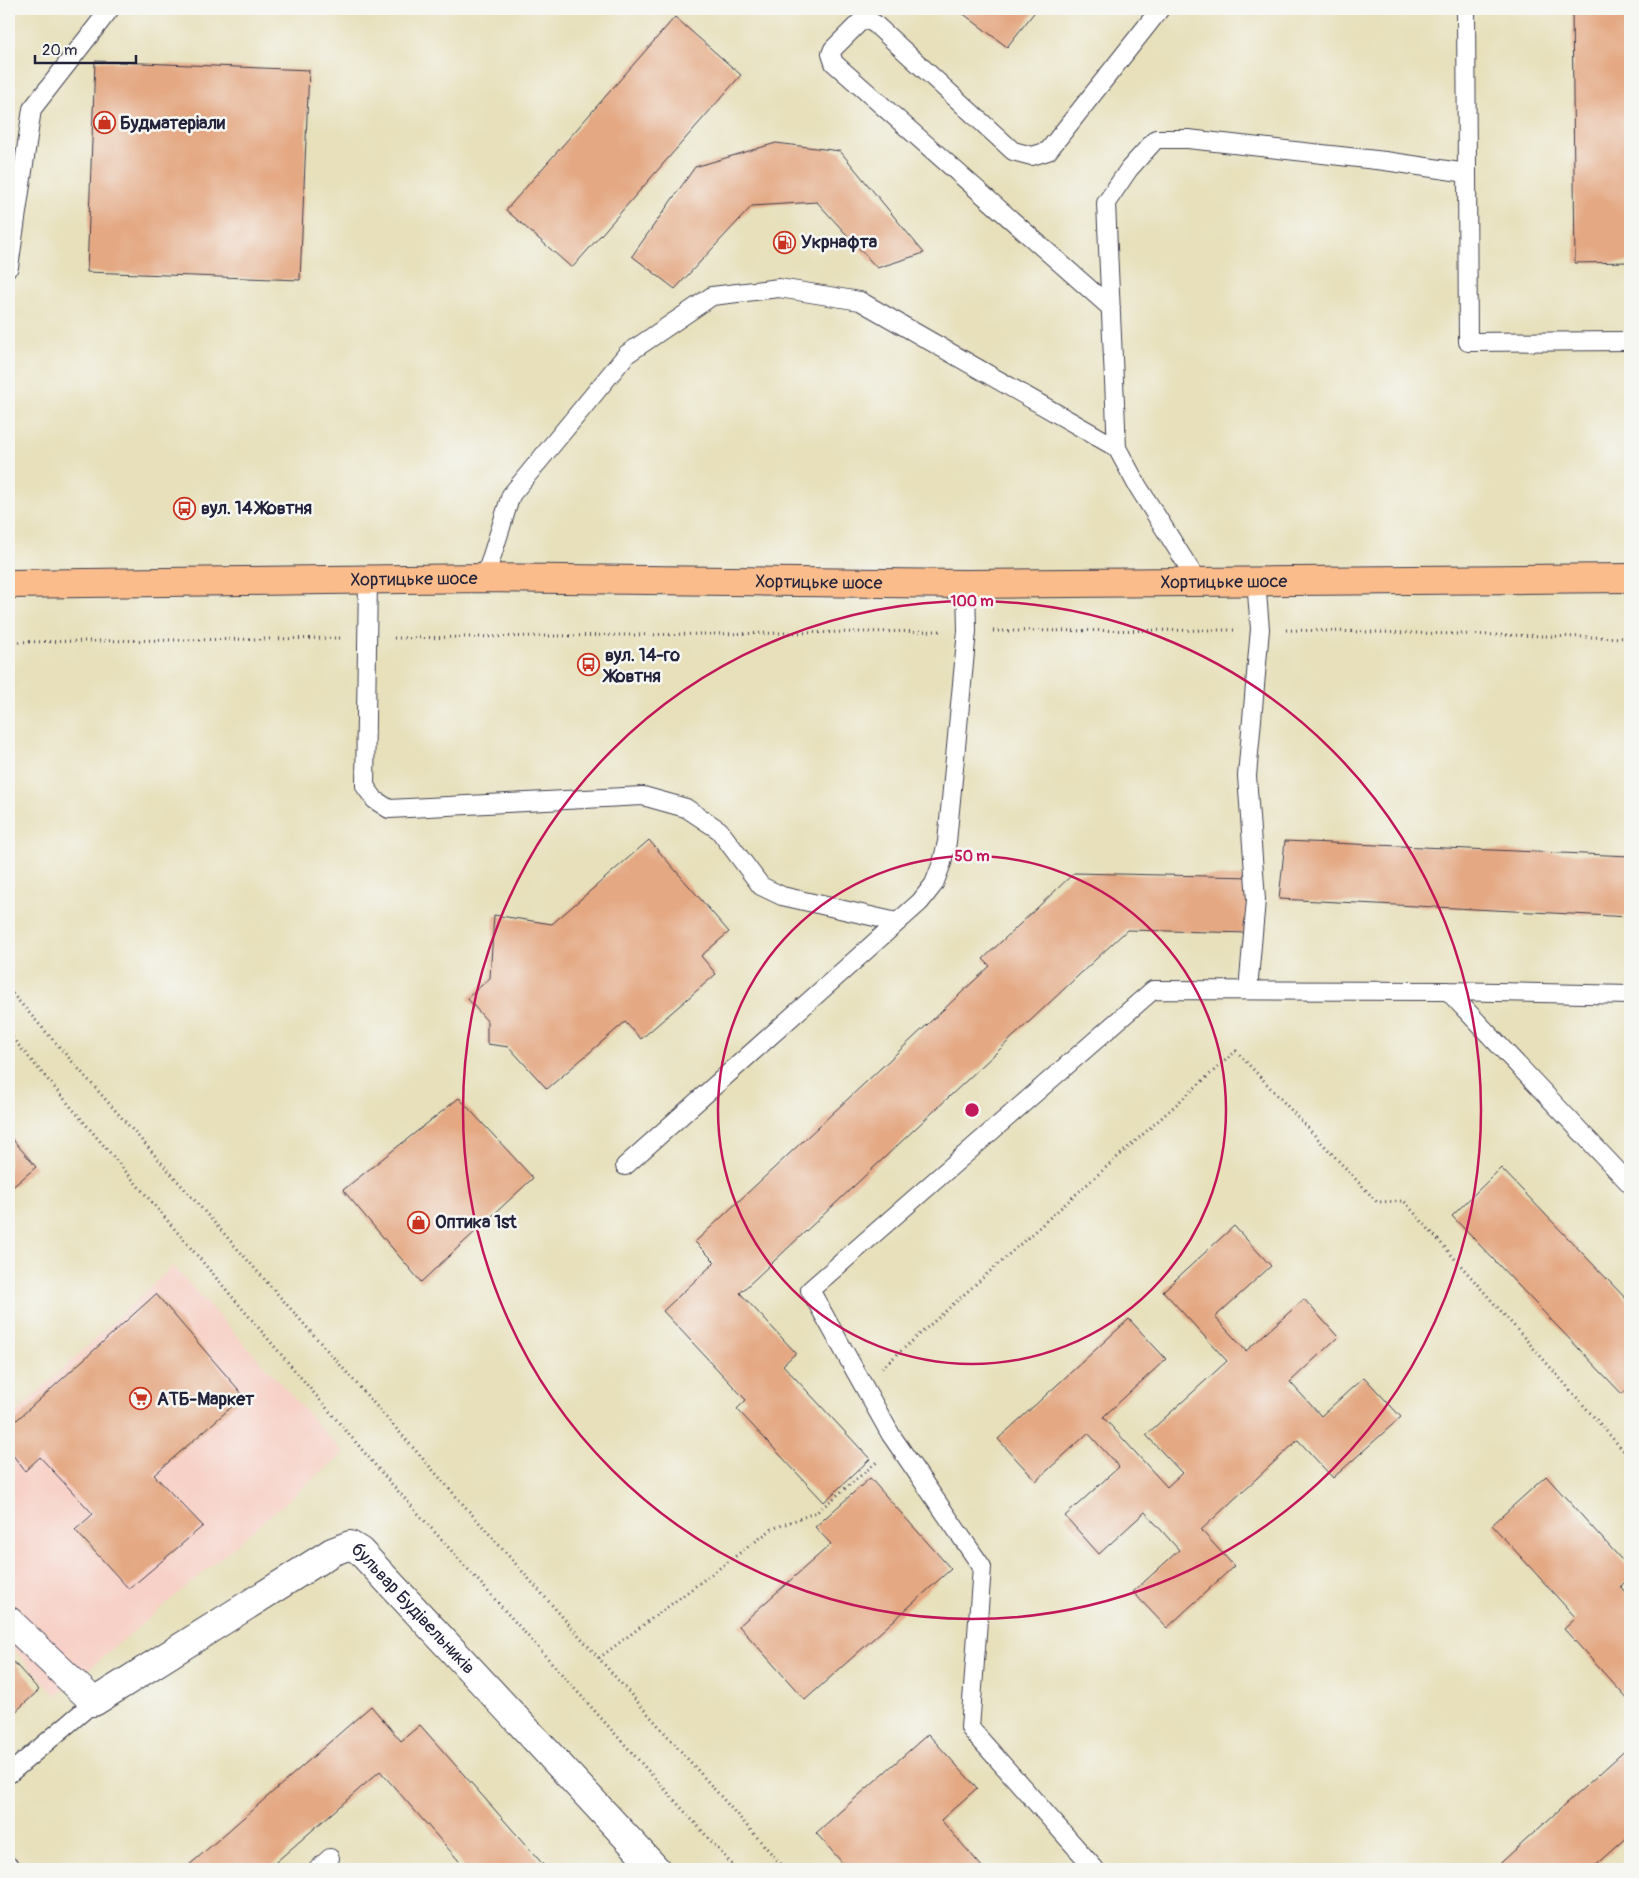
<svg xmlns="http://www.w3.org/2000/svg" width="1639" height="1878" viewBox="0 0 1639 1878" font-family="Pangolin,sans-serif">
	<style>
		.built { fill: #f7d1c7 }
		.building { fill: #e4a883 }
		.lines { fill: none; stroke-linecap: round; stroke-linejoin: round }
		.lane-casing { stroke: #403e4e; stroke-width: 20 }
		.street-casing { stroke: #403e4e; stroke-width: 30 }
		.primary-casing { stroke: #403e4e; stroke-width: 30 }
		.path { stroke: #403e4e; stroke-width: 3; stroke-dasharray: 1 4; stroke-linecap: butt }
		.lane { stroke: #fff; stroke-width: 18 }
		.street { stroke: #fff; stroke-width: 28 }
		.primary { stroke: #fabc8b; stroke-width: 28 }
		.ring { fill: none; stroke: #c2185b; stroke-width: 2.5 }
		.labels { text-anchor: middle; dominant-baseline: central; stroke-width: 5; stroke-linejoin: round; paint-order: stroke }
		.poi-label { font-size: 18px; font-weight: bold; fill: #22223b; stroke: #f6f6f2; text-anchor: start }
		.street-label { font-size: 18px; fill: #22223b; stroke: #f6f6f2 }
		.centre { fill: #c2185b; stroke: #f6f6f2; stroke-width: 2.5 }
		.ring-label { font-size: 15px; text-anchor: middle; font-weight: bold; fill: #c2185b; stroke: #f6f6f2; stroke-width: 5; stroke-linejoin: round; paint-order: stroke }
	</style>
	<rect width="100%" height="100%" fill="#f6f6f2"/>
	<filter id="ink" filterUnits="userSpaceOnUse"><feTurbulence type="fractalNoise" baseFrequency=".02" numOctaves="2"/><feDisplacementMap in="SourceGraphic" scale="10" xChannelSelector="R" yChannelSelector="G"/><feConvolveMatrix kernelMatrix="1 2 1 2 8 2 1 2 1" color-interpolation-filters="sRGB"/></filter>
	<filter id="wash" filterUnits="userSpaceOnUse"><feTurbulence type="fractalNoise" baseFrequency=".0096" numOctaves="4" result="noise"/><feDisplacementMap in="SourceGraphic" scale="20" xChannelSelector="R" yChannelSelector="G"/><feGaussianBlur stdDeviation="1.12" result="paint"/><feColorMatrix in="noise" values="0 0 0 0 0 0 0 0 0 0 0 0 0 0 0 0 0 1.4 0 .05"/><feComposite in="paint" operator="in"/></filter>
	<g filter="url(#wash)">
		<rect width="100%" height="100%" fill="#e7e0bb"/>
		<!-- built -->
		<path class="built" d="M173,1266l171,187 -287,243 -48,-51v-226z"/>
		<g id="blocks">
			<!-- building -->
			<path class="building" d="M957,9h80l-30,38z
				M1572,9h58v253l-55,1z
				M675,17l66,58 -169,193 -66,-58z
				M95,61l214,9 -9,210 -213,-8z
				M776,143l64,8 84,102 -47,15 -60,-66 -65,4 -77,83 -43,-33 63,-89z
				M649,840l80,92 -28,24 15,18 -75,65 -16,-17 -78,67 -38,-42 -22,-3v-23l-20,-23 23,-20 4,-63 58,9z
				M1285,841l345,15v61l-351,-18z
				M1074,873l178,4v56l-125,-3 -387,363 56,60 -13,12 87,94 -46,43 -87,-93 9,-9 -83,-89 52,-49 -20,-20 295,-276 -7,-7z
				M459,1098l74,80 -112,104 -78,-92z
				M9,1135l27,32 -27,23z
				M1501,1168l129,135v84l-8,7 -170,-178z
				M1234,1226l37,40 -56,51 31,34 58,-52 34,38 -48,45 31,34 43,-39 37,40 -68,61 -35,-38 -97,90 33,36 -67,62 -34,-36 46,-42 -34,-38 -46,42 -34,-38 54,-49 -31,-34 -52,48 -38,-42 131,-120 37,40 -63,58 64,70 15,-14 -36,-38 81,-74 -64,-70z
				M156,1294l88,102 -90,79 49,51 -74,63 -54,-59 18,-16 -53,-57 -15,14 -16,-21v-23z
				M1546,1476l84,93v8l-9,9 9,11v105l-66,-73 12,-11 -84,-93z
				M870,1478l81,91 -146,131 -66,-74 92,-82 -16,-17z
				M9,1657l30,33 -30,28z
				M371,1706l30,35 19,-16 127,144h-81l-86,-98 -112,98h-79l-2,-2z
				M928,1734l49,54 -36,32 43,49h-136l-32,-36z
				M1630,1746v89l-38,34h-98z"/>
		</g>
	</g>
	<g filter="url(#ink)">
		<use href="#blocks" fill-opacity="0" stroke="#403e4e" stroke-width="1"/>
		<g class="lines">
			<defs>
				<path id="lane" d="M1467,173l1,169 162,-1
					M9,267l23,-158 78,-100
					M1111,308l-277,-245 -3,-9 2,-5 28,-28 7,-1 7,4 138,127 19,5 16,-5 112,-142
					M1117,448l-11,-245 23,-34 27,-30h32l197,22 82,12 -1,-164
					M485,578l26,-83 116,-141 85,-58 67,-8 81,13 257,147 20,37 61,97
					M368,579l-3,207 10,14 14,9 254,-13 43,12 33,22 42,56 21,10 115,26
					M1248,990l8,-90 -9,-124 13,-147 -4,-48
					M1448,991l182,193
					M625,1166l295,-264 14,-18 8,-21 5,-21 20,-211 -1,-47
					M9,1774l85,-72
					M9,1866l3,3
					M318,1869l12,-11
					M1095,1869l-125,-141 12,-161 -91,-132 -81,-145 343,-300 295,1 182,4"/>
				<g id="street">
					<path id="s1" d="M9,1621l85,81 238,-150 18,-7 10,6 296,318"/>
				</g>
				<g id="primary">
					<path id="s2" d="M9,584l476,-6 481,6 664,-6"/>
				</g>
			</defs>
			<!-- lane casing -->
			<use href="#lane" class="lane-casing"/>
			<!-- street casing -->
			<use href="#street" class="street-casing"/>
			<!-- primary casing -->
			<use href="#primary" class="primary-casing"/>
			<!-- path -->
			<path class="path" d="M1286,630l344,8
				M993,631l242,-1
				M394,638l546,-7
				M9,642l333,-4
				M9,990l776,879
				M9,1034l372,438 355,397
				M882,1368l354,-317 141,151 27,-1 226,257
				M599,1658l173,-129 45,-17 60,-50"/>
			<!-- lane -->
			<use href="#lane" class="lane"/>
			<!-- street -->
			<use href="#street" class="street"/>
			<!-- primary -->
			<use href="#primary" class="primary"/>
		</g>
	</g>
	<!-- distance rings -->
	<g class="ring">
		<circle cx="972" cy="1110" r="254"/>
		<circle cx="972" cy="1110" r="509"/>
	</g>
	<!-- icons -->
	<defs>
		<symbol id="shop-ring" viewBox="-11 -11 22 22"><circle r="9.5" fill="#f6f6f2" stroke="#c8321e" stroke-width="1.5"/><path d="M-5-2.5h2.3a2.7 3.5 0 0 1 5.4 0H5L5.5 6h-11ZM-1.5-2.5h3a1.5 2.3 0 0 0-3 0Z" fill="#c8321e"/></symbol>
		<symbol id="fuel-ring" viewBox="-11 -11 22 22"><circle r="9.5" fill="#f6f6f2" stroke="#c8321e" stroke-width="1.5"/><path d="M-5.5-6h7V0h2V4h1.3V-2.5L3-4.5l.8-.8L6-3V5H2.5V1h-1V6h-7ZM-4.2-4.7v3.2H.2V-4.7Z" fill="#c8321e"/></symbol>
		<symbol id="bus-ring" viewBox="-11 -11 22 22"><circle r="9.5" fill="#f6f6f2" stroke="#c8321e" stroke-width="1.5"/><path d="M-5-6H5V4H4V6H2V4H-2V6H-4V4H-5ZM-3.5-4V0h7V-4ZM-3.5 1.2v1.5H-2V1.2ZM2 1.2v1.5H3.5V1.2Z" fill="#c8321e"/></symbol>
		<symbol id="supermarket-ring" viewBox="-11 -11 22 22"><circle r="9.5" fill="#f6f6f2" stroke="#c8321e" stroke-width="1.5"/><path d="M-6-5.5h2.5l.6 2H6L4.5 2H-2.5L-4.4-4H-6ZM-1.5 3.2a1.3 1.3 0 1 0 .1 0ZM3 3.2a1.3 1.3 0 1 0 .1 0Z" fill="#c8321e"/></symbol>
	</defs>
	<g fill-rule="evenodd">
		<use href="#shop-ring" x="92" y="110" width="25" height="25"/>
		<use href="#fuel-ring" x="772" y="230" width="25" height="25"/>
		<use href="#bus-ring" x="172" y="496" width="25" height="25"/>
		<use href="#bus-ring" x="576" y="652" width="25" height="25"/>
		<use href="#shop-ring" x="406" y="1210" width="25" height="25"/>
		<use href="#supermarket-ring" x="128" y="1386" width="25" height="25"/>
	</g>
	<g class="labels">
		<!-- poi labels -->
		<g class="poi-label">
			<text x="120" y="123">Будматеріали</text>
			<text x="801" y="242">Укрнафта</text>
			<text x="201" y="508">вул. 14 Жовтня</text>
			<text x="605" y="655">вул. 14-го<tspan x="605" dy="21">Жовтня</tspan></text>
			<text x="435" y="1222">Оптика 1st</text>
			<text x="157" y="1399">АТБ-Маркет</text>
		</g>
		<!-- street labels -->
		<g class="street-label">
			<text stroke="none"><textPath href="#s2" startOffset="405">Хортицьке шосе</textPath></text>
			<text stroke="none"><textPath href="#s2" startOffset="810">Хортицьке шосе</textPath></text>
			<text stroke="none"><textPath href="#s2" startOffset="1215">Хортицьке шосе</textPath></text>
			<text stroke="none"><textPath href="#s1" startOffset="508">бульвар Будівельників</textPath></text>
		</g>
	</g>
	<circle cx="972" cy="1110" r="8" class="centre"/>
	<g class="ring-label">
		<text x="972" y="606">100 m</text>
		<text x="972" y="861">50 m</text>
	</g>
	<!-- margin -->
	<rect width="1639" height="1878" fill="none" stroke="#f6f6f2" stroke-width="30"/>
	<!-- scale -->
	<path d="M35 55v8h101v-8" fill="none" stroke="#22223b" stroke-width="2.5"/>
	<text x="42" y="55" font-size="15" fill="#22223b" stroke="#f6f6f2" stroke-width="4" paint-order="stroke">20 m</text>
</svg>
